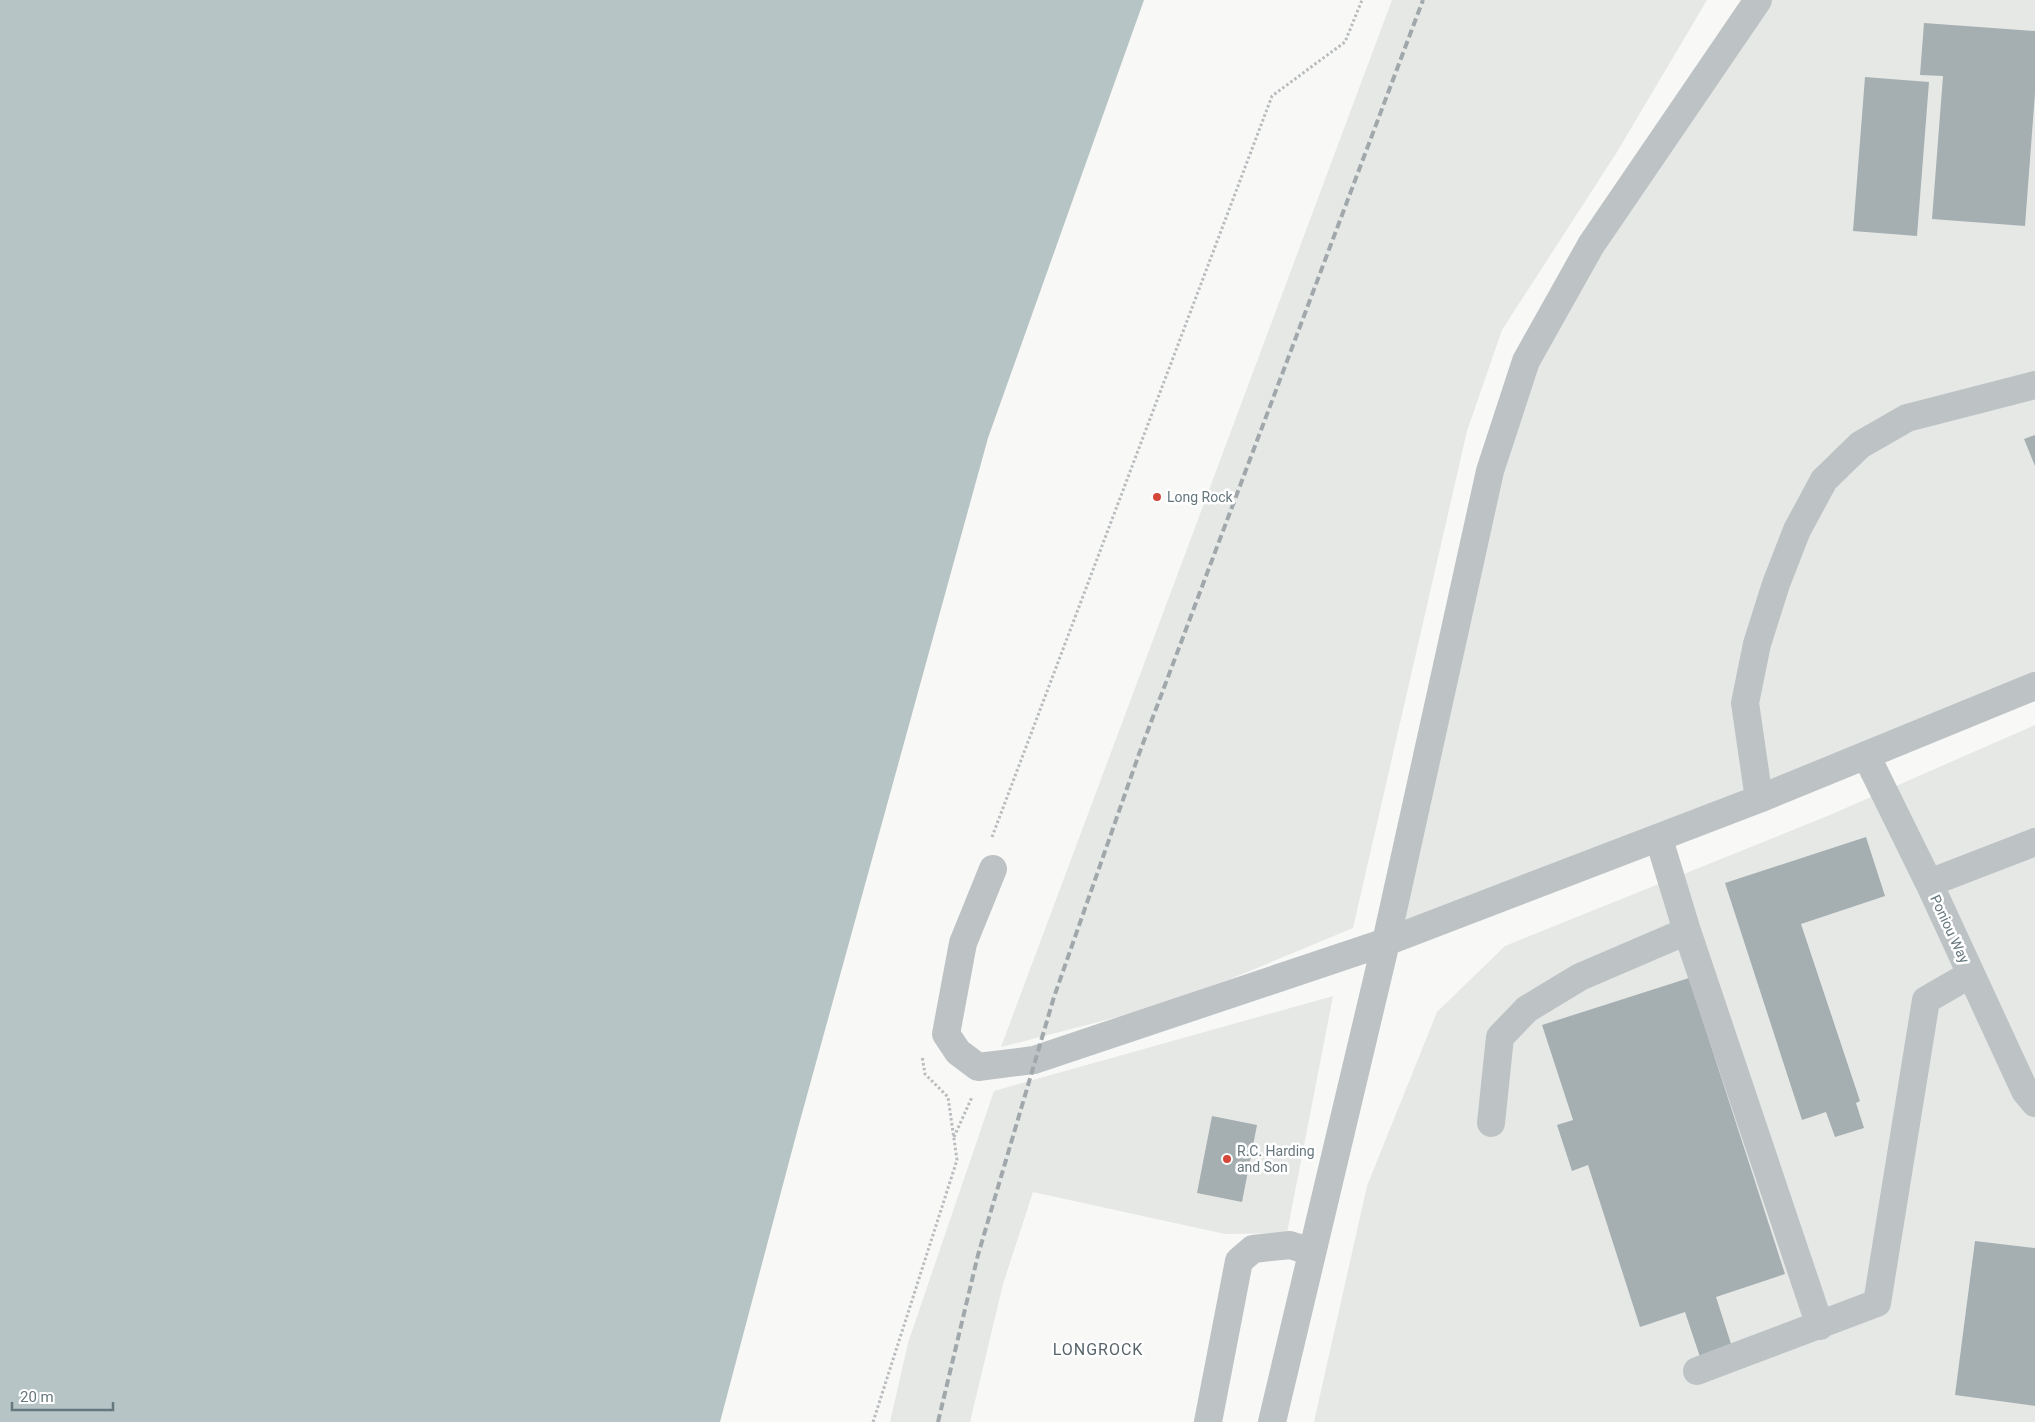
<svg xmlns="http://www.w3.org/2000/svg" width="2035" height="1422" viewBox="0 0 2035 1422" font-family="Roboto,sans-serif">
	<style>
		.built { fill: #e6e8e6 }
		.water { fill: #b7c4c6 }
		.building { fill: #a5afb2 }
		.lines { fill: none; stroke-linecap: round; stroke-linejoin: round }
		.path { stroke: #b8bcbe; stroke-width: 3; stroke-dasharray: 2.5 2.5; stroke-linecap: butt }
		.minor { stroke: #bdc3c5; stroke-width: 28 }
		.rail { stroke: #a0a8ab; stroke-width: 4; stroke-dasharray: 8 4; stroke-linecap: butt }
		.poi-dot { fill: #d54739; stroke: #fff; stroke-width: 2 }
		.labels { text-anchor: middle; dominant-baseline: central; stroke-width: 5; stroke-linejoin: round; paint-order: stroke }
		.poi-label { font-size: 14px; fill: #66777e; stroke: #fff; text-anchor: start }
		.street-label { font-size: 14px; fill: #66777e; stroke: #fff }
		.quarter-label { font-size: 16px; letter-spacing: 1px; fill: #57646a; stroke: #fff }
	</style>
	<rect width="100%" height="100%" fill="#f8f8f6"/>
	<!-- built -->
	<path class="built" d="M1392,0h315l-90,152 -115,178 -35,101 -114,497 -125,52 -91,32 -136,35z
		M1758,0h277v686l-649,256 140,-581z
		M2035,725v697h-721l53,-236 70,-174 68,-66 325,-131z
		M1333,996l-46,237 -62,1 -192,-42 -30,92 -33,138h-80l18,-79 86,-252z"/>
	<!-- water -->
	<path class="water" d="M0,0h1144l-156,438 -190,690 -78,294h-720z"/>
	<!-- building -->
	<path class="building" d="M1924,23l111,8v62l-10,133 -93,-7 11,-143 -23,-1z
		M1865,77l64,5 -12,154 -64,-5z
		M2035,435v31l-11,-27z
		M1866,837l19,59 -84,28 59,177 -4,2 8,25 -29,9 -9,-25 -24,8 -77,-237z
		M1689,978l96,296 -69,23 16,50 -32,10 -15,-45 -45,15 -52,-162 -16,6 -15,-46 16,-5 -31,-95z
		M1212,1116l45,9 -15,77 -45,-9z
		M1975,1241l60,7v158l-80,-11z"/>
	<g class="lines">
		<!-- path -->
		<path class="path" d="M992,837l280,-741 73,-54 17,-42
			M954,1137l18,-40
			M873,1422l84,-262 -9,-63 -23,-23 -3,-18"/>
		<!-- minor -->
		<path class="minor" d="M1866,755l63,128 96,208 10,12
			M1759,799l-14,-96 12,-59 19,-60 21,-54 27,-50 36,-35 47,-27 128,-33
			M1659,839l28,92 133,395
			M993,869l-30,74 -17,91 12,18 20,15 56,-7 352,-118 373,-143 276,-113
			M1929,883l106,-41
			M1491,1123l9,-86 27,-28 53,-32 107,-46
			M1697,1371l180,-68 49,-303 45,-26
			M1208,1422l31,-161 14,-12 37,-4 22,7
			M1272,1422l114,-480 104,-471 36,-110 65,-116 167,-245"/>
		<!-- rail -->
		<path class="rail" d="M938,1422l40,-167 76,-258 85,-243 284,-754"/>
	</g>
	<!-- markers -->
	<g class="poi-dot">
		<circle cx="1157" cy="497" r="5"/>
		<circle cx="1227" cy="1159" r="5"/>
	</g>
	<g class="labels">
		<!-- poi labels -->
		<g class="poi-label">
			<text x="1167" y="497">Long Rock</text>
			<text x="1237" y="1151">R.C. Harding<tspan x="1237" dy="16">and Son</tspan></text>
		</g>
		<!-- street labels -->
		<g class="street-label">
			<text transform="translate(1950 929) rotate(65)">Poniou Way</text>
		</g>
		<!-- quarter labels -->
		<g class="quarter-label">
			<text x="1098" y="1349">LONGROCK</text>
		</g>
	</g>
	<!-- scale -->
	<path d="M12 1402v8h101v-8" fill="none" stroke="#66777e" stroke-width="2.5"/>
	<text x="20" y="1402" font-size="15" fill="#66777e" stroke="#ffffff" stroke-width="4" paint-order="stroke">20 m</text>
</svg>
